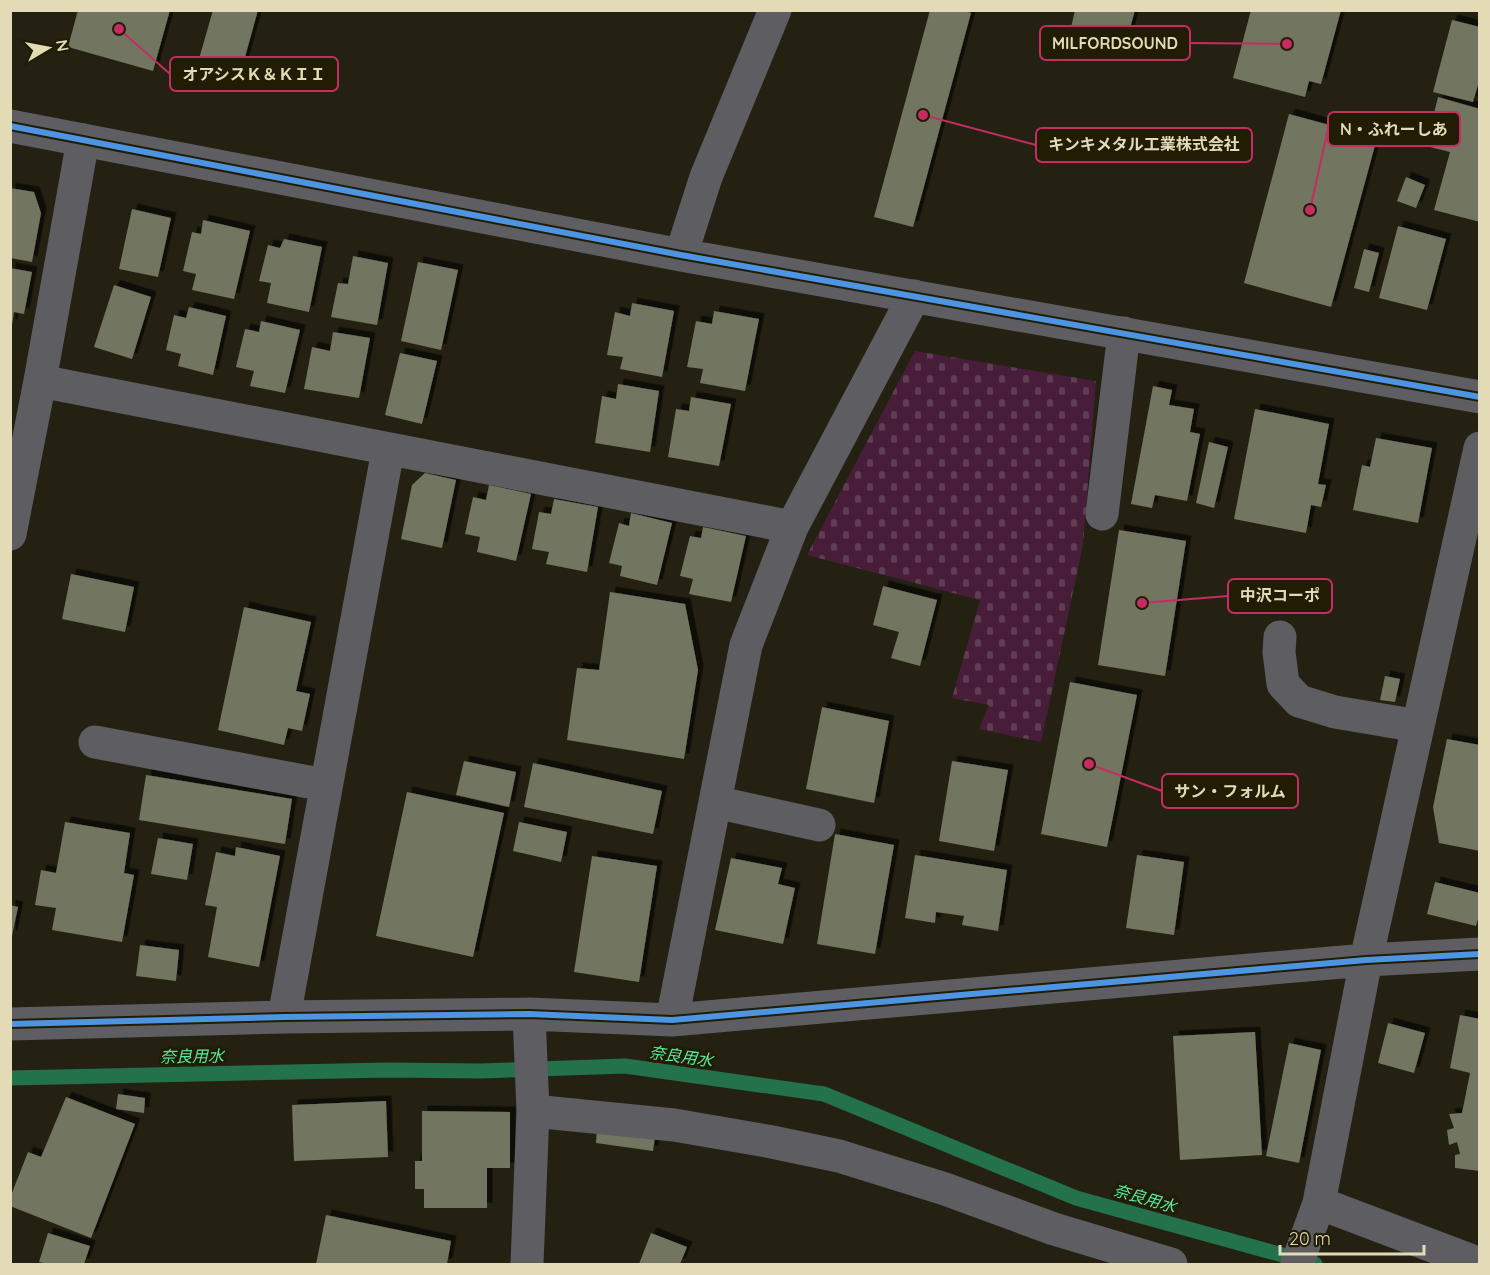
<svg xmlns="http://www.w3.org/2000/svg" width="1490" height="1275" viewBox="0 0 1490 1275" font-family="Quicksand,'Noto Sans JP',sans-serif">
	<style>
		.cemetery { fill: url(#cemetery-stones) }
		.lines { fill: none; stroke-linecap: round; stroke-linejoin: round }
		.stream { stroke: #23724c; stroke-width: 15 }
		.building { fill: #72745e; filter: url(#shadow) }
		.minor { stroke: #5e5d61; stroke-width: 33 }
		.tertiary { stroke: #5e5d61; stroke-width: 33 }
		.cycleway-casing { stroke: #211c04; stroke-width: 10 }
		.cycleway { stroke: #4d94e3; stroke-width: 6 }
		.labels { text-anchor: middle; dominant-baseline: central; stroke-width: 6; stroke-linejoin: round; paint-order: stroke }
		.water-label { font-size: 16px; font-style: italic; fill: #58eaa3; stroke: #211c04 }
		.leader { fill: none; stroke: #c52c64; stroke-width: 2 }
		.callout-dot { fill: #c52c64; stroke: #211c04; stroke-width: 2 }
		.callout { fill: #211c04; stroke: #c52c64; stroke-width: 2 }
		.callout-label { font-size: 16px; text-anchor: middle; font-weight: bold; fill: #e2dbb5 }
	</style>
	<defs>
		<pattern id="cemetery-stones" width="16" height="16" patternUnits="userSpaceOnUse" patternTransform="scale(1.5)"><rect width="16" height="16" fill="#471d3a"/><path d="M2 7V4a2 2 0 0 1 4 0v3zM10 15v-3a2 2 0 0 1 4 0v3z" fill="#613d54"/></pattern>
		<filter id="shadow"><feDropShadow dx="5.5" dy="-5.5" stdDeviation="0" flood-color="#0009"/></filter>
	</defs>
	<rect width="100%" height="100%" fill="#242113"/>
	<!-- cemetery -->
	<path class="cemetery" d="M915,351l181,30 -13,164 -42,197 -62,-13 10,-24 -37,-7 28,-98 -173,-45z"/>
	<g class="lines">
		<!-- stream -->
		<path class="stream" d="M10,1078l378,-8 93,1 144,-5 199,28 252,104 239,66"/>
	</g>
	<!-- building -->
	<path class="building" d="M78,10h92l-17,61 -85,-24z
		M213,10h45l-21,76 -42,-13z
		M930,10h32l9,3 -58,214 -39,-10z
		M1075,10h60l-10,37 -55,-15z
		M1251,10h90l-20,74 -12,-3 -4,16 -72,-19z
		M1452,20l28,7v51l-7,24 -40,-10z
		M1438,97l42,12v113l-46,-12 16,-58 -24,-6z
		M1289,114l88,24 -46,169 -87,-24z
		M1406,177l19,8 -9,23 -19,-7z
		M10,188l24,4 7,21 -9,49 -22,-4z
		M132,209l39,9 -13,59 -39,-8z
		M203,220l47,11 -16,68 -42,-9 4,-16 -13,-3 9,-39 9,2z
		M1398,226l48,13 -19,71 -48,-12z
		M284,239l38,8 -13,65 -42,-9 4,-20 -12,-2 9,-36 12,3z
		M1364,249l15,4 -10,39 -15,-4z
		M353,256l35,7 -11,62 -46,-8 7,-34 10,1z
		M418,262l40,8 -17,80 -40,-9z
		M10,268l22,4 -8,42 -10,-2 -2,13h-2z
		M114,285l37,12 -19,62 -38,-12z
		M632,303l42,8 -12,66 -42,-8 3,-12 -16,-2 8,-43 15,4z
		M189,307l37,9 -13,59 -35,-9 3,-12 -15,-4 8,-35 12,3z
		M714,311l45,8 -14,72 -45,-8 3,-14 -16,-2 9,-46 16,3z
		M261,321l39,9 -15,63 -35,-7 4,-15 -18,-4 9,-38 14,3z
		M333,332l37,6 -11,60 -55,-9 8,-42 18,4z
		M400,353l37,8 -15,63 -37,-9z
		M618,384l41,7 -9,61 -55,-9 7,-47 14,3z
		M1153,386l19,4 -3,15 25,4 -4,23 10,2 -13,67 -32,-6 -3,13 -21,-4z
		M691,397l40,7 -12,62 -51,-9 8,-48 13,2z
		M1255,409l74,15 -11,60 8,1 -5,22 -10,-2 -5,28 -72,-14z
		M1376,438l56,10 -14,75 -65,-13 9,-45 8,2z
		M1209,442l19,5 -14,61 -18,-5z
		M425,473l31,7 -14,68 -41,-9 11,-54z
		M489,485l42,9 -15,67 -39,-9 3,-15 -15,-3 8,-37 13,3z
		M554,499l44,8 -11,65 -41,-8 3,-12 -17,-3 7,-37 12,2z
		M631,513l41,10 -15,62 -37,-9 2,-10 -13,-3 10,-40 10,3z
		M703,527l43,9 -15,66 -42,-8 4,-15 -13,-3 10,-40 11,2z
		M1119,530l67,11 -21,135 -67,-11z
		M71,574l63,13 -9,45 -63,-13z
		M883,586l54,14 -17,66 -29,-8 8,-26 -26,-7z
		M610,592l75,12 13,66 -14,89 -117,-19 10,-72 22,2z
		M244,607l67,15 -15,69 14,3 -8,37 -14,-3 -4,17 -66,-15z
		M1385,676l15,3 -5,23 -15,-2z
		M1070,682l67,13 -30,152 -66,-13z
		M822,707l67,14 -15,82 -68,-14z
		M1447,739l33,6v106l-41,-8 -6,-36z
		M464,761l52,11 -7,35 -53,-12z
		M952,761l56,9 -14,81 -55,-10z
		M533,763l129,28 -9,43 -129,-27z
		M146,775l146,24 -7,45 -146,-24z
		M407,792l97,21 -31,144 -97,-21z
		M65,822l65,11 -6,40 10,2 -12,67 -70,-12 4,-22 -21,-3 6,-35 15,3z
		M519,822l48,10 -6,30 -48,-11z
		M835,834l59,11 -19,109 -58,-10z
		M158,838l35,6 -6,36 -36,-6z
		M236,847l44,9 -21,111 -51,-10 9,-50 -12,-2 11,-53 19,4z
		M915,855l92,15 -9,61 -36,-6 2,-9 -28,-4 -1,11 -30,-5z
		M1137,855l47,7 -10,73 -48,-7z
		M592,856l65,10 -18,116 -65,-10z
		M731,858l51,10 -4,16 17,4 -12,56 -68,-14z
		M1435,882l45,11v19l-4,14 -49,-12z
		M10,905l8,2 -6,29h-2z
		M140,945l39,5 -3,31 -40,-5z
		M1460,1015l20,4v152l-25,-3v-13l5,-1 -3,-12 -8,3 -2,-15 7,-2 -5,-14 13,-1 8,-40 -20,-5z
		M1388,1023l37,10 -11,40 -36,-10z
		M1255,1032l7,123 -82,5 -7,-124z
		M1289,1043l32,7 -22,113 -33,-7z
		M118,1094l27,4 -1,15 -28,-4z
		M66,1097l69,27 -44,114 -81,-32v-8l18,-46 13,5z
		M386,1101l2,56 -94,4 -2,-56z
		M422,1111l88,1v56h-23v40h-63v-19h-9v-28h7z
		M597,1128l58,9 -2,14 -57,-8z
		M326,1215l125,26 -4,23h-131z
		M48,1233l42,13 -6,18h-36l-9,-2z
		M651,1233l36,14 -7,17h-41z"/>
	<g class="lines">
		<!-- minor -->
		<path class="minor" d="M40,381l752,146
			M1102,514l22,-181
			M10,534l30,-153 43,-241
			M1280,637l-1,15 4,32 16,17 36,11 83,14
			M95,742l230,43
			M715,802l104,23
			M284,1017l104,-567
			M672,1020l74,-375 46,-118 122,-231
			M10,1024l274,-7 245,-3 143,6 694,-60 114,-6
			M533,1111l141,14 93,16 72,15 106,33 109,40 117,35
			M1319,1203l161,61
			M527,1264l6,-153 -4,-97
			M1297,1264l22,-61 47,-243 114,-512"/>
		<!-- tertiary -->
		<path class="tertiary" d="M10,126l671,129 799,142
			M681,255l25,-78 69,-167"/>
		<defs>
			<path id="cycleway" d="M10,126l671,129 799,142
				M10,1024l274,-7 245,-3 143,6 694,-60 114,-6"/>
		</defs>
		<!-- cycleway casing -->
		<use href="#cycleway" class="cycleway-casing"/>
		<!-- cycleway -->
		<use href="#cycleway" class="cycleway"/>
	</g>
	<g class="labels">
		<!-- water labels -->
		<g class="water-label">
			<text transform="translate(192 1056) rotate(-1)">奈良用水</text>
			<text transform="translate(681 1056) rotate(8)">奈良用水</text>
			<text transform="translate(1145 1198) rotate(16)">奈良用水</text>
		</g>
	</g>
	<!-- callouts -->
	<path class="leader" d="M1287 44L1190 43M119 29L170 74M1310 210L1328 129M923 115L1036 145M1142 603L1228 596M1089 764L1162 791"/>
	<g class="callout-dot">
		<circle cx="1287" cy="44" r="6"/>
		<circle cx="119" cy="29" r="6"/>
		<circle cx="1310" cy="210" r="6"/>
		<circle cx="923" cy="115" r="6"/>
		<circle cx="1142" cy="603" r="6"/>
		<circle cx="1089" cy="764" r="6"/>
	</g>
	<g class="callout">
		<rect x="1040" y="26" width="150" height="34" rx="6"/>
		<rect x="170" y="57" width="168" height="34" rx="6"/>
		<rect x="1328" y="112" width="132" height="34" rx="6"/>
		<rect x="1036" y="128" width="216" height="34" rx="6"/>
		<rect x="1228" y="579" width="104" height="34" rx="6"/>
		<rect x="1162" y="774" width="136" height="34" rx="6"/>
	</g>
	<g class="callout-label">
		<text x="1115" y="49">MILFORDSOUND</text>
		<text x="254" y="80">オアシスＫ＆ＫＩＩ</text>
		<text x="1394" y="135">N・ふれーしあ</text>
		<text x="1144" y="150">キンキメタル工業株式会社</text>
		<text x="1280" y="601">中沢コーポ</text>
		<text x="1230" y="797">サン・フォルム</text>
	</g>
	<!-- border -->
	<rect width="1490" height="1275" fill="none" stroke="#e2dbb5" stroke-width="24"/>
	<!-- north arrow -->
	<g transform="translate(48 48) rotate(80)" stroke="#211c04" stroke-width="4.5" paint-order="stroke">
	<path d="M0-4.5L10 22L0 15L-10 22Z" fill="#e2dbb5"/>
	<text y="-9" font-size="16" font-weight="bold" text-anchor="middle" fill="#e2dbb5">N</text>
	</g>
	<!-- scale -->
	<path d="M1280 1245v9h144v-9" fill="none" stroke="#e2dbb5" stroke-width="3"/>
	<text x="1289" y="1245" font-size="18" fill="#e2dbb5" stroke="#211c04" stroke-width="4.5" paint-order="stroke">20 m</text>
</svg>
